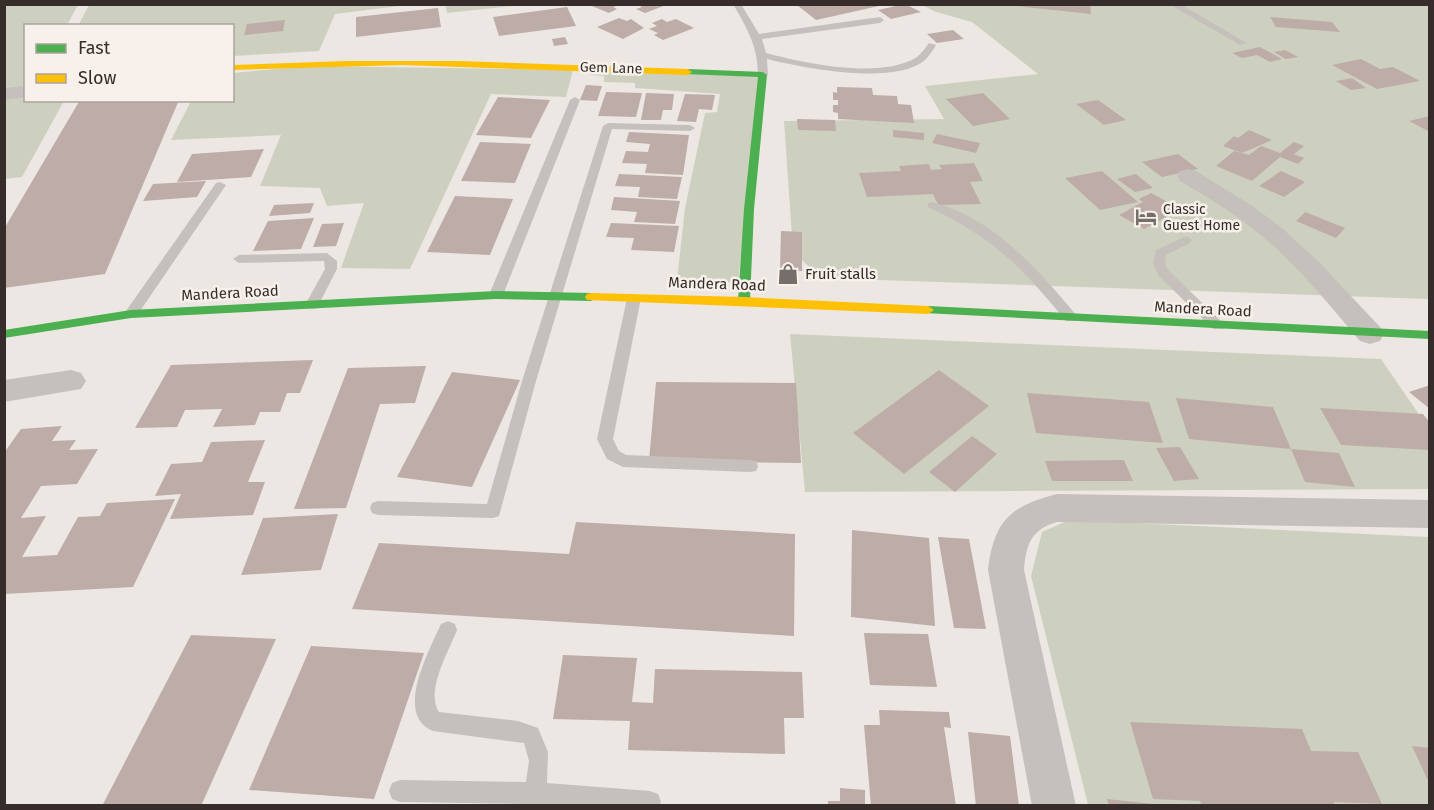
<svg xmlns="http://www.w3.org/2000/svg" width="1434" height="810" viewBox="0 0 1434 810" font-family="'Fira Sans',sans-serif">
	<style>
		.green { fill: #ced0bf }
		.building { fill: #bdaca7 }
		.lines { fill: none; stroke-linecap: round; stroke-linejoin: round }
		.lane { fill: #c6c0bc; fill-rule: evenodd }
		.street { fill: #c6c0bc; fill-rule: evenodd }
		.fast { fill: #4caf50; fill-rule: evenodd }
		.slow { fill: #ffc107; fill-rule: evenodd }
		.labels { text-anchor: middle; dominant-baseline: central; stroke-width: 5; stroke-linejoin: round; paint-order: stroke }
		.far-street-label { font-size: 14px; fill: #362d2a; stroke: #f8f1eb }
		.far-poi-label { font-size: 14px; fill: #362d2a; stroke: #f8f1eb; text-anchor: start }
		.poi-label { font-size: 15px; fill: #362d2a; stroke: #f8f1eb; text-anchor: start }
		.street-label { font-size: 15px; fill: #362d2a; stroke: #f8f1eb }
	</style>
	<rect width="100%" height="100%" fill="#ece7e3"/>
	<!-- green -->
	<path class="green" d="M445,4h78v1l-76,8z
		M4,5h74l-11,20 -41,1 -1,59 -20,3z
		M89,5h318l-72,9 -16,37 -86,5 -1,-30h-154z
		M922,5h507v294l-609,-21 -27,-27 -9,-130 160,-2 -19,-33 113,-12 -66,-52 -36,-10z
		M308,66l265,4 -7,27 -75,-3 -81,175 -69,-1 23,-65 -37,3 -7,-18 -60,-2 21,-51 -110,5 20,-39 41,-1 1,-27z
		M594,69l165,8 -21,206 -61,-3 8,-72 20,-95 12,-1 3,-18 -85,-6v-5l-31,-1v-6l-14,-1z
		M25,95l1,5 38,1 -42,76 -17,2 -1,-82z
		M790,334l591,25 48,70v60l-624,3z
		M1069,520l360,17v268h-341l-57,-229 11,-44z"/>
	<!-- building -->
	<path class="building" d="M587,4h33v1l-7,2 4,2 -8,4z
		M637,4h29v1l-21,8 -9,-4 6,-2z
		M888,4l-72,16 -19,-15 4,-1z
		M905,4l16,8 -30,7 -13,-9z
		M1017,4h73l1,10 -75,-8z
		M567,7l9,19 -77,10 -6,-19z
		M438,8l3,19 -85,10v-20z
		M1270,17l62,5 8,10 -64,-5z
		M619,18l8,3 4,-2 13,9 -21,11 -26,-12z
		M662,19l5,3 9,-3 18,9 -31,12 -9,-5 4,-2 -9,-4 8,-3 -5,-3z
		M285,20l-2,11 -39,4 3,-11z
		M953,30l11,9 -27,4 -10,-9z
		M565,37l3,7 -14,2 -2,-7z
		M1260,47l22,12 -12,3 -13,-7 -15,3 -10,-5z
		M1285,50l13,7 -12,2 -12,-7z
		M1361,59l19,10 13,-2 27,14 -43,8 -45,-24z
		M1352,78l14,10 -15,2 -15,-9z
		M586,85l16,1 -5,15 -17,-1z
		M837,87l35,1 1,7 24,1 1,8 13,1 3,18 -76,-4v-6l-5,-1v-7h5v-5h-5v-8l4,1z
		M606,92l36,1 -6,24 -38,-1z
		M646,93l28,1 -2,16h-9l-2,10h-20z
		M983,93l27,26 -37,7 -27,-27z
		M685,94l30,1 -3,15 -13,-1 -3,13 -19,-1z
		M498,97l52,3 -19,38 -55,-3z
		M80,100h99l-74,174 -101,14v-59z
		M1098,100l28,20 -22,5 -28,-21z
		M1430,116v16l-21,-11z
		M797,119l38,1 1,11 -38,-1z
		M893,130l31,3v7l-31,-3z
		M1249,130l23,10 -30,13 -19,-7 11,-10 4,2z
		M629,132l60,3 -6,40 -38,-2 2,-9 -25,-1 4,-12 22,1 2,-8 -24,-2z
		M937,134l43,9 -4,10 -44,-10z
		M480,142l51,2 -16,39 -54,-2z
		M1294,142l10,4 -10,8 10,4 -6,6 -18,-7 -28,24 -36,-15 18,-15 15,4 12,-9 19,7z
		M264,149l-13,28 -74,5 15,-28z
		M1178,154l20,15 -36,8 -20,-15z
		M974,163l9,18 -13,1 11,22 -43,1 -5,-11 -66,3 -8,-24 42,-2 -2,-5 30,-2 2,6 11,-1 -3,-4z
		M1102,171l36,31 -38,8 -35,-32z
		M1281,171l24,11 -21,15 -25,-11z
		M619,174l63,3 -5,22 -39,-2 2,-10 -25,-1z
		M1136,174l17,14 -18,4 -18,-13z
		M206,181l-9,16 -54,4 10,-17z
		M1151,193l29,16 -36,20 -25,-14 24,-13 -4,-3z
		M455,196l58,3 -23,56 -63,-3z
		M614,197l66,4 -5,23 -41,-2 3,-10 -26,-2z
		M314,203l-4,10 -41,3 5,-11z
		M1305,212l40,16 -9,10 -40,-17z
		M314,218l-13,31 -48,2 15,-30z
		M344,223l-8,23 -23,1 9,-23z
		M611,223l68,3 -5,26 -43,-2 3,-12 -28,-1z
		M781,231l21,1v39l-22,-1z
		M313,360l-13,33h-13l-7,19h-20l-5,13 -42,2 9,-18 -37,1 -8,17 -42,1 36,-63z
		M426,366l-11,37 -35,1 -34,104 -52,1 54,-141z
		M939,370l50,36 -85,68 -51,-41z
		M452,372l68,8 -48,107 -75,-10z
		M656,382l140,1 5,80 -152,-2z
		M1430,385v24l-21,-17z
		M1027,393l122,9 14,41 -127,-10z
		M1176,398l97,9 18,42 -102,-10z
		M1320,408l103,6 7,9v27l-89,-5z
		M62,426l-10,15 24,-1 -7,10 29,-1 -21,35 -36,2 -20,32 25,-2 -24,41 35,-2 21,-38 22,-1 7,-13 68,-4 -42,88 -129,7v-141l17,-24z
		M972,436l25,18 -42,38 -26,-20z
		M265,440l-17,42h17l-12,33 -83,4 11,-25 -26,2 16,-32 31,-2 9,-20z
		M1180,447l19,32 -25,2 -18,-33z
		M1291,449l48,4 16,34 -50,-5z
		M1124,460l9,21h-81l-7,-20z
		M338,514l-17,56 -80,5 22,-57z
		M576,522l219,12 -1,102 -442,-27 27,-66 190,11z
		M852,530l77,8 6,88 -84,-9z
		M938,537l31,2 17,90 -32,-1z
		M864,633l64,1 9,53 -67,-2z
		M191,635l85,4 -75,167h-99z
		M311,646l113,7 -50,146 -125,-9z
		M563,655l74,3 -5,44 21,1 2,-34 147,3 2,46h-20l1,36 -157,-4 2,-29 -77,-2z
		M879,710l70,2 2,16 -7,-1 12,79h-85l-7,-81h16z
		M1130,722l172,7 9,22 47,1 24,52 -48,-2 1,4h-133l-2,-5 -47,-2z
		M968,732l42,4 9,70h-43z
		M1412,746l18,2v37z
		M840,788l25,2v16h-37v-5h12z
		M1107,799l46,5v2h-44z"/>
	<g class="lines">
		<!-- lane -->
		<path class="lane" d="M733,4h8l18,30 121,-17 4,3 -4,3 -118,16 4,14c38,10 115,27 151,4 4,-3 8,-9 12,-14l7,2c-3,5 -7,11 -11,15 -30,26 -122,8 -158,-1l1,16 -5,3 -5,-3c0,-28 -11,-47 -25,-71z
			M1169,4h11l67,39 -7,2z
			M575,97l5,3 -77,195 -2,3h-10l-2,-3 81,-195z
			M608,123l82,2 5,3 -5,3 -78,-2 -76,252 -37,135 -6,2 -115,-3 -6,-2 -2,-5 2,-5 6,-2 109,3 35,-123 81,-255z
			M220,182l6,3 -90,132h-10l-2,-3 2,-3 90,-128z
			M932,202c60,15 106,67 144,113l2,3 -2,3h-10c-43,-53 -75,-85 -138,-114v-4z
			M1186,236l6,4 -2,3 -24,12 -1,9 4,7 54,52 2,3 -2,3h-10l-54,-53 -6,-12 3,-14z
			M327,253l10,8v8l-20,39 -5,1 -7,-4 20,-36 -1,-8 -85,2 -6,-4 6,-4z
			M634,294l7,4 -28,141 6,12 7,4 124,5 6,1 2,5 -2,5 -6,1 -127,-5 -16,-8 -10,-20 30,-141z
			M448,621l7,3 2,6c-8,21 -32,61 -18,82l79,9 20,7 10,24 -1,31 103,8 8,3 3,8 -2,4h-137l1,-2 -123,-2 -8,-3 -3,-8 3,-8 8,-3 126,2 3,-21 -5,-18 -91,-12c-40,-16 -3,-82 8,-107z"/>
		<!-- street -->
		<path class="street" d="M26,85v12l-22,3v-12z
			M1188,169l8,2 55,34 31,23 38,35 60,64 4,7 -4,7 -10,3 -10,-3c-33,-39 -66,-80 -106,-111 -23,-19 -49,-34 -74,-49l-3,-5 3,-5z
			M71,370l10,3 5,8 -5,8 -77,13v-22z
			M1057,494l373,6v28l-373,-6c-26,7 -31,23 -33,48l52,236h-44l-44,-236c6,-49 22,-64 69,-76z"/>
		<!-- fast -->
		<path class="fast" d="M688,69l75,3 4,3 -13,134 -4,92 -6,4 -6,-4 6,-92 14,-132 -73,-3v-4z
			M496,291l95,2 6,4 -6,4 -95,-2 -365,19 -127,20v-8l127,-20z
			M928,306l502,25v8l-506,-26 -2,-3z"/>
		<!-- slow -->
		<path class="slow" d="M346,61h114l228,8 4,3 -4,3 -285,-10 -171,5v-5z
			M591,293l153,4 184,9 6,4 -6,4 -341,-14 -2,-3 2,-3z"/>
	</g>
	<!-- icons -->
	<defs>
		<symbol id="hotel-bare" viewBox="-9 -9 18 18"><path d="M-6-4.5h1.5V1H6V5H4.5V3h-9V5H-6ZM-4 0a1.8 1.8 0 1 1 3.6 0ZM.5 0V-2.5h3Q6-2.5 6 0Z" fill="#766e6b" stroke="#f8f1eb" stroke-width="2.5" paint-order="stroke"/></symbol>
		<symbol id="shop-bare" viewBox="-9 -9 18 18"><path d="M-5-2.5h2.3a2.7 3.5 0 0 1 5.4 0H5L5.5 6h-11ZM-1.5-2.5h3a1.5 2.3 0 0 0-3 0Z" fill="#766e6b" stroke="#f8f1eb" stroke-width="2.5" paint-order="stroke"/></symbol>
	</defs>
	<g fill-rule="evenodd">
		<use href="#hotel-bare" x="1131" y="202" width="30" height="30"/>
		<use href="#shop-bare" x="773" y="259" width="30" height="30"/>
	</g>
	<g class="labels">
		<!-- far-street labels -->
		<g class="far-street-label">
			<text transform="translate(611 68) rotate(2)">Gem Lane</text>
		</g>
		<!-- far-poi labels -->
		<g class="far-poi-label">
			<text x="1163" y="209">Classic<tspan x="1163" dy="16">Guest Home</tspan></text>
		</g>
		<!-- poi labels -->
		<g class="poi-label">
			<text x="805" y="274">Fruit stalls</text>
		</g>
		<!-- street labels -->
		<g class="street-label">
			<text transform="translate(717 284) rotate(2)">Mandera Road</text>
			<text transform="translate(230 293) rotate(-3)">Mandera Road</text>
			<text transform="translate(1203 309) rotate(3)">Mandera Road</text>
		</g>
	</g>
	<!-- border -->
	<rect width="1434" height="810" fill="none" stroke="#362d2a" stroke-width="12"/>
	<!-- legend -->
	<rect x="24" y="24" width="210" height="78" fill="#f8f1eb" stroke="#aaa39e" stroke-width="1.5"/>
	<rect x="36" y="44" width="30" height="9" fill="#4caf50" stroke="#aaa39e" stroke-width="1.5"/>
	<text x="78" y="54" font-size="18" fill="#362d2a">Fast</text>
	<rect x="36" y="74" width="30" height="9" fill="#ffc107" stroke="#aaa39e" stroke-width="1.5"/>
	<text x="78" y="84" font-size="18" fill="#362d2a">Slow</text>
</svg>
